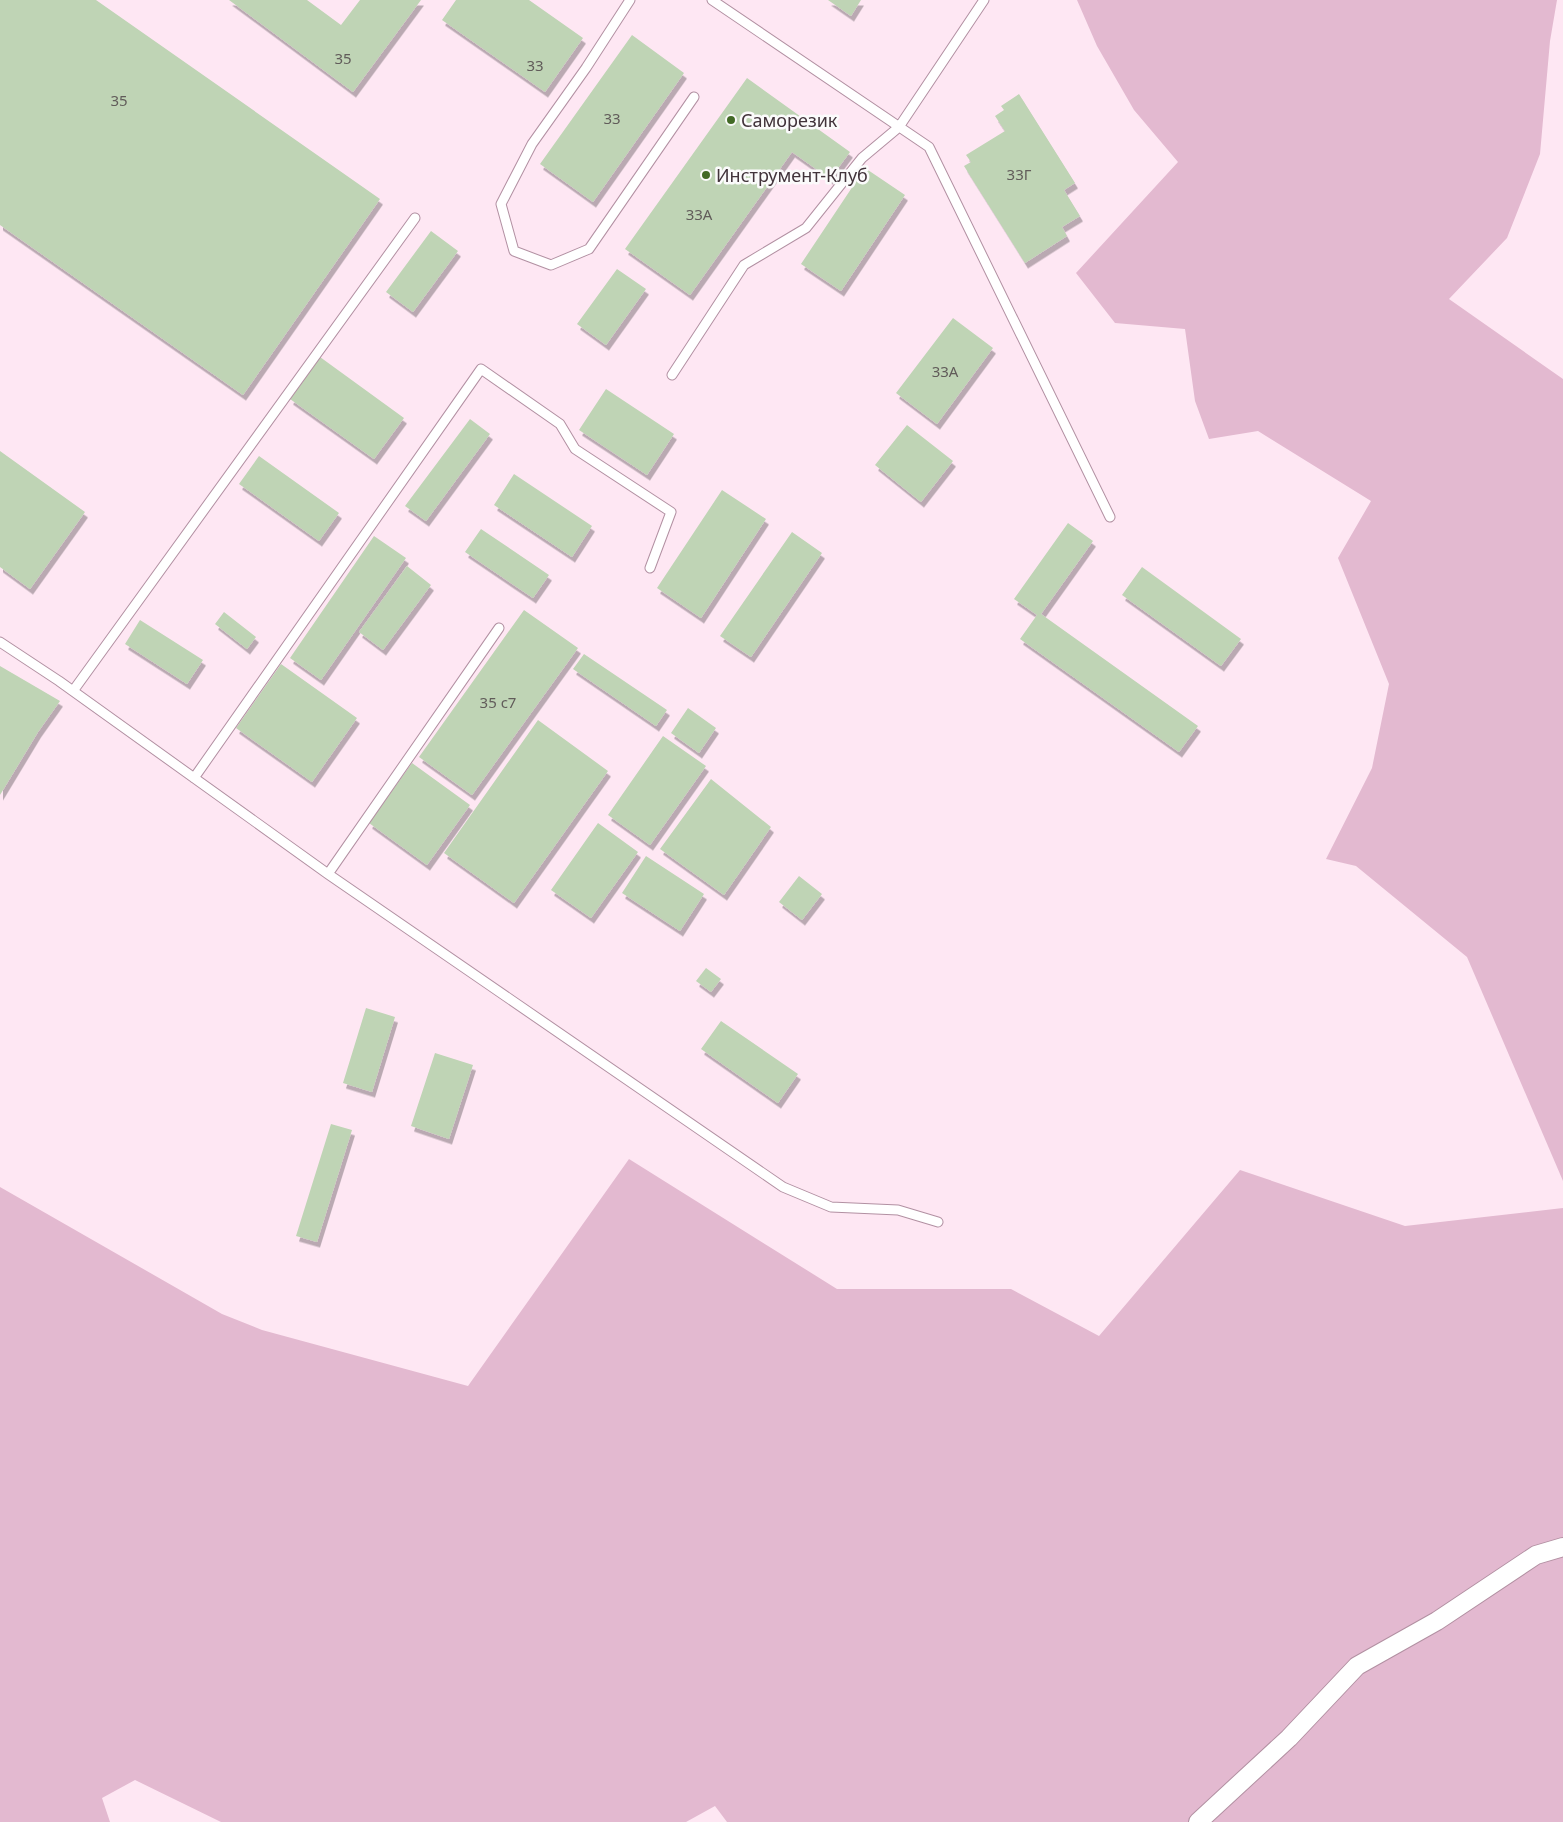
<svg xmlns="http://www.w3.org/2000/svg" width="1563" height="1822" viewBox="0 0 1563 1822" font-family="'Noto Sans',sans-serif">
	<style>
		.green { fill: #e3b9d0 }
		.building { fill: #bfd4b5; filter: url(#shadow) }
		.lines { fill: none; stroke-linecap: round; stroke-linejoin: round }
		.lane-casing { stroke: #b290a2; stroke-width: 11 }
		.street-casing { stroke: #b290a2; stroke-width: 20 }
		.lane { stroke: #fff; stroke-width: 9 }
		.street { stroke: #fff; stroke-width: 18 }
		.poi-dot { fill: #426a26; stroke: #fbfbfb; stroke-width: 2 }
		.labels { text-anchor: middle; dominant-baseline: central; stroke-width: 5; stroke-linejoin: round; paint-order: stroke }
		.number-label { font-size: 15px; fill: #615c5a }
		.poi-label { font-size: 18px; fill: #42343b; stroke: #fbfbfb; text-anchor: start }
	</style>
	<defs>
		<filter id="shadow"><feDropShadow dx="3" dy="5.5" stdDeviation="0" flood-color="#0004"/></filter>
	</defs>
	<rect width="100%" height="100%" fill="#fee7f3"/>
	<!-- green -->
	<path class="green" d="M1077,0h480l-7,41 -10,113 -33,84 -58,61 114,80v802l-96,-224 -111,-91 -30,-7 46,-91 17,-84 -51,-126 33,-57 -113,-70 -49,8 -14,-38 -10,-72 -70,-6 -39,-50 102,-111 -44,-52 -37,-64z
		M629,1159l208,130h174l88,47 141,-166 165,56 158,-18v614h-836l-12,-16 -29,16h-465l-86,-42 -33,18 8,24h-110v-635l222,127 40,16 206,56z"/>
	<!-- building -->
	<path class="building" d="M0,0h96l284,199 -137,196 -243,-170z
		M229,0h78l34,25 19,-25h61l-68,92z
		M456,0h73l54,38 -38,54 -103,-72z
		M828,0h33l-10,16z
		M632,35l52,38 -91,129 -53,-38z
		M747,78l103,74 -20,27 -38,-27 -102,143 -65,-46z
		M1019,94l56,89 -11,7 16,26 -18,11 5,9 -42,27 -61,-97 7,-4 -5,-7 39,-24 -10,-15 9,-6 -3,-4z
		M865,168l40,27 -64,96 -40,-27z
		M431,231l27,20 -45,61 -27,-20z
		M617,269l29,20 -40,56 -29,-21z
		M953,318l40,30 -56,76 -41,-31z
		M320,357l84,61 -30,41 -84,-60z
		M606,389l68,45 -27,41 -68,-45z
		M470,419l20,15 -64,87 -21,-15z
		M907,425l46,36 -32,41 -46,-37z
		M0,451l85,61 -55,77 -30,-22z
		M259,456l80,57 -20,28 -80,-57z
		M514,474l78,52 -20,31 -78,-52z
		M722,490l44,29 -65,99 -44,-30z
		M1068,523l25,18 -52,73 157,112 -19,26 -159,-113 17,-24 -23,-16z
		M481,529l68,46 -16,23 -68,-46z
		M792,532l30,21 -71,104 -31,-21z
		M374,536l32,22 -85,122 -31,-22z
		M407,566l24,19 -48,65 -24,-18z
		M1142,567l99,72 -20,27 -99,-71z
		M524,610l54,38 -106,147 -53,-38z
		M224,612l32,25 -9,12 -32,-25z
		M140,620l63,40 -16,24 -62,-40z
		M584,654l83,56 -11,16 -83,-57z
		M281,664l76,54 -45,64 -76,-54z
		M0,666l60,35 -22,31 -38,63z
		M688,708l28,20 -17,25 -28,-20z
		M538,720l70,51 -94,132 -70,-50z
		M663,736l43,30 -56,79 -42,-30z
		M412,763l58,42 -43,60 -58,-42z
		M711,779l60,48 -47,68 -64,-46z
		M598,823l40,29 -47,66 -40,-28z
		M646,856l58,38 -24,37 -58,-38z
		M799,876l23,18 -20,26 -23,-18z
		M706,968l15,11 -10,13 -15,-11z
		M366,1008l29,9 -23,75 -29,-9z
		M721,1021l77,53 -20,29 -77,-54z
		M435,1053l38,12 -24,74 -38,-13z
		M331,1124l21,6 -35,112 -21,-6z"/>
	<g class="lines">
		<defs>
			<path id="lane" d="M630,0l-44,68 -54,76 -31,60 13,47 37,14 38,-16 105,-152
				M712,0l217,147 181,370
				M672,375l72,-110 62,-37 56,-70 37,-31 85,-127
				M0,642l59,39 269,193 455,313 48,20 67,3 40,12
				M73,691l342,-473
				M194,778l287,-409 79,55 15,25 96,63 -21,56
				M328,874l171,-246"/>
			<path id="street" d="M1198,1822l91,-84 68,-72 80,-45 99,-66 27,-8"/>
		</defs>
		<!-- lane casing -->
		<use href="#lane" class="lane-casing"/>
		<!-- street casing -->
		<use href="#street" class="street-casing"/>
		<!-- lane -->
		<use href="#lane" class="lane"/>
		<!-- street -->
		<use href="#street" class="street"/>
	</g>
	<!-- markers -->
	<g class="poi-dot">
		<circle cx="731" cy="120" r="5"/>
		<circle cx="706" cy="175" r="5"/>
	</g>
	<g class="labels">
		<!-- number labels -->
		<g class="number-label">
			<text x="343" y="58">35</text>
			<text x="535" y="65">33</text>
			<text x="119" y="100">35</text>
			<text x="612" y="118">33</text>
			<text x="1019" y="174">33Г</text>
			<text x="699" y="214">33А</text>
			<text x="945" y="371">33А</text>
			<text x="498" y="702">35 c7</text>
		</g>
		<!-- poi labels -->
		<g class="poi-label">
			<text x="741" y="120">Саморезик</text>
			<text x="716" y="175">Инструмент-Клуб</text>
		</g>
	</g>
</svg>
